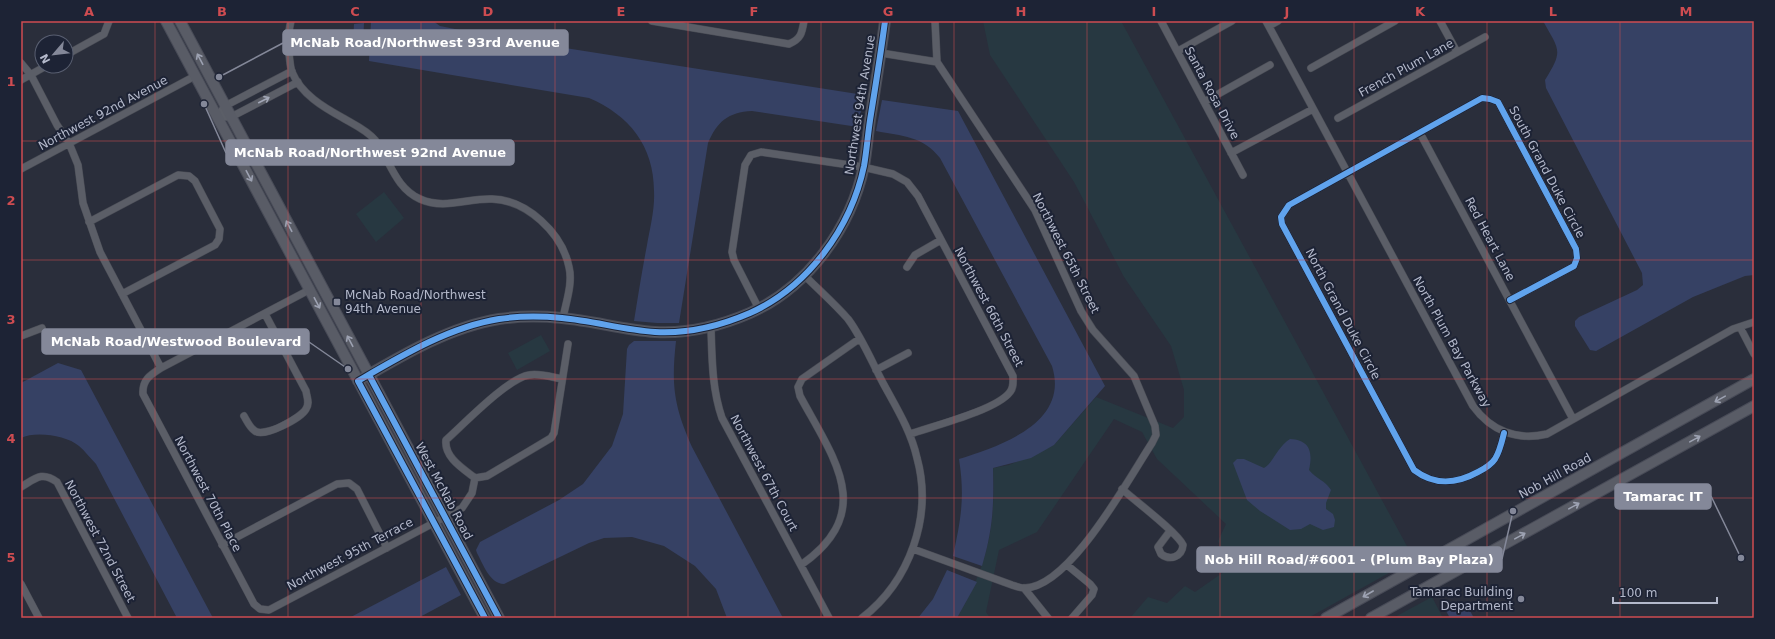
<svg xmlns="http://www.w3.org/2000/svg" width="1775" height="639" viewBox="0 0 1775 639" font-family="'DejaVu Sans',sans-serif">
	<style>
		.green { fill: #273841 }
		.water { fill: #364164 }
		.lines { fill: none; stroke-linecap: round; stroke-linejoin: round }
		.street-casing { stroke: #484b54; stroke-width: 8 }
		.secondary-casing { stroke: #484b57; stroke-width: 12 }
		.street { stroke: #5b5e67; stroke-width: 7 }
		.secondary { stroke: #595c66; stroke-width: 10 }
		.cycleway-casing { stroke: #1d2335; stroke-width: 8 }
		.cycleway { stroke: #60a3ed; stroke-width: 6 }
		.oneway { stroke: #9da2b2 }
		.oneway2 { stroke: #a2a7b7 }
		.grid { fill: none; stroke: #ce4c51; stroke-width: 1; stroke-opacity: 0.55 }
		.poi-dot { fill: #848899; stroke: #1d2335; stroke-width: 1.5 }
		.labels { text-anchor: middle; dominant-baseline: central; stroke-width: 4; stroke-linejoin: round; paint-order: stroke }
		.street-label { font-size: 12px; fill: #b4b9cb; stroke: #1d2335 }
		.poi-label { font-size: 12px; fill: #b4b9cb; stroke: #1d2335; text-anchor: start }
		.leader { fill: none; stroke: #848899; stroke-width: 1.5 }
		.callout-dot { fill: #848899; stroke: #1d2335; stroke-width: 1.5 }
		.callout { fill: #848899; stroke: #848899; stroke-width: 1.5 }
		.callout-label { font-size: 13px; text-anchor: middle; font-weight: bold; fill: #fff }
		.neatline { fill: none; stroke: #ce4c51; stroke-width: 1.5 }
		.grid-label { font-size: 13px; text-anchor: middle; font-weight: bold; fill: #ce4c51 }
	</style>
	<rect width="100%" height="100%" fill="#2a2e3b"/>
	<!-- green -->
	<path class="green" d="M983,21h138l293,538 -106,59h-178l18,-21 19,6 18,-17 10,6 33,-23 -10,-28 8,-17 -69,-65 -15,-27 -28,-13 -77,113 -38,18 -13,62 4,6h-33c30,-51 39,-91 36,-150l16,-3 45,-20 42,-48 77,31 11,-11v-27l-13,-44 -47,-69 -50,-95 -84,-127z
		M384,192l20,26 -28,24 -20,-28z
		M541,335l9,16 -33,19 -9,-17z
		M1432,597l11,21h-50z"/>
	<!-- water -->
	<path class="water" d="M371,21h62l7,5 55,11 369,58 -6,32 -106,-16c-24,1 -35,11 -44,32l-29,180h-22l-23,-2c4,-25 8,-50 13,-76 3,-17 8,-36 7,-54 0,-45 -25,-76 -65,-93l-220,-37z
		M1543,21h211v254l-9,1 -52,21 -97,54 -6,-1 -15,-24v-5l4,-4 58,-27 6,-5 -1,-12 -96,-185 -1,-8c19,-30 14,-30 -2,-59z
		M364,23l-1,19h-10l1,-18z
		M882,100l76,11 147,275 -51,59 -23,13 -38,10c1,38 0,61 -11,98l-29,-10c8,-37 12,-59 6,-97 41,-13 111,-36 93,-93l-112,-208c-17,-22 -38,-22 -64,-27z
		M634,341h42c-5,45 -2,65 16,106l91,171h-56l-11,-29 -21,-23 -31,-20 -32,-9 -28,1 -15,5 -85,41c-14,0 -21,-20 -27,-31l-1,-3 4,-8 79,-42 24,-16 29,-38 11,-32 4,-65 2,-4z
		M58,363l23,7 132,248h-36l-81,-154c-6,-6 -11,-13 -17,-18 -13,-11 -44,-15 -58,-8v-55z
		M1290,439c20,1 23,13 19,31 6,8 17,11 22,20l-5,13v6l7,5 2,6 -1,7 -11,3 -13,-6 -9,5 -11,1 -30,-19 -13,-11 -14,-37 4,-4h7l20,9c9,-5 14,-22 26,-29z
		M446,567l15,28 -43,23h-69z
		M947,570l30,12 -20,36h-39l15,-19z
		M1465,602l9,16h-24l-4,-7z"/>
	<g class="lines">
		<defs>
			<path id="street" d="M291,21c-3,11 -3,22 -2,33 1,6 1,13 3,18 9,22 31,35 51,46 10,6 24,12 32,22 15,20 20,48 45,59 24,11 48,-1 72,0 35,1 70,34 77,68 4,16 -3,35 -6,51
				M652,21l137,23c12,-5 13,-11 15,-23
				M1161,21l82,154
				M1266,21l207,385c18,25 44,35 74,28l186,-105 21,-7
				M1440,21l17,31
				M1269,26l9,-5
				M1178,51l54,-30
				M881,53l56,9
				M66,55l38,-21 5,-13
				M21,63l10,12 26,50 12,18 9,22 5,38 17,49 61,116
				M1311,68l84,-47
				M21,80l25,-14
				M1204,102l66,-37
				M217,117h14l67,-35
				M217,117l8,-11 67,-35
				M1338,118l147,-81
				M1420,133l153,286
				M1231,153l82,-44
				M21,169l174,-93
				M89,222l89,-47 11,1 6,5 25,48 -1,10 -4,6 -93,49
				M907,267l8,-12 26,-15
				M805,276c14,14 30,28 43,43 13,17 25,45 35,64 13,24 28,48 34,75 16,58 -7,123 -55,160
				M309,290l-148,78c-11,7 -19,12 -18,26l111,210 6,5 9,1 193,-102 10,-15 3,-15
				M759,309l-25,-49 -2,-8 13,-87 6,-10 10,-3 102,15 30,7 14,8 11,14 95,180c0,6 1,11 -3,16 -13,18 -77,34 -100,42
				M1740,327l14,27
				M711,328c1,31 1,61 11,90l107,200
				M21,336l21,-8
				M876,370l32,-17
				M562,379c-11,-2 -22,-6 -33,-4 -21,3 -65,49 -83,65 -2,17 16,28 29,38l12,-2 64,-38 3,-5 14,-89
				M244,416c3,5 6,12 11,15 9,7 46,-13 51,-22 4,-6 1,-11 0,-18l-41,-77
				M1504,433c-2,8 -4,18 -9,26 -4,6 -11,10 -17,13 -22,12 -43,14 -64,-2l-132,-246 -1,-7 8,-12 193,-107 8,1 8,3 78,147 1,9 -3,8 -64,34
				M21,487c15,-9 21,-16 36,-5l71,136
				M1122,489c13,12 55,43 61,56 -1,12 -13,16 -22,9l-3,-7 12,-16
				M222,545l115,-61 12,-1 8,6 30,59
				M913,549l99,36c3,1 8,3 12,3 45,1 105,-110 128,-145l4,-8 -1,-9 -21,-50 -41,-46 -12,-19 -46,-101 -98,-148 -2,-41
				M801,565c76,-53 33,-106 -1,-169l-2,-9 4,-8 57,-40
				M1067,565l23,19 4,5 -2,6 -20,23
				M21,584l18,34
				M1024,588l24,30"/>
			<path id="secondary" d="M166,21l319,597
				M180,21l319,597
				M358,381c43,-25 91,-54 141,-62 20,-3 42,-3 63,-1 32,3 62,12 93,14 34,2 65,-6 95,-19 58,-26 101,-85 114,-147 3,-17 4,-35 7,-52 5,-31 10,-62 14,-93
				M1326,618l428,-239
				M1371,618l383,-212"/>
		</defs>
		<!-- street casing -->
		<use href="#street" class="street-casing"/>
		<!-- secondary casing -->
		<use href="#secondary" class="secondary-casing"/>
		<!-- street -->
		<use href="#street" class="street"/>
		<!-- secondary -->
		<use href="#secondary" class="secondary"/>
		<defs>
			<path id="cycleway" d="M369,375l130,243
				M1504,433c-2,8 -4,18 -9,26 -4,6 -11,10 -17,13 -22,12 -43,14 -64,-2l-132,-246 -1,-7 8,-12 193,-107 8,1 8,3 78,147 1,9 -3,8 -64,34
				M485,618l-127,-237c43,-25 91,-54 141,-62 20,-3 42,-3 63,-1 32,3 62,12 93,14 34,2 65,-6 95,-19 58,-26 101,-85 114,-147 3,-17 4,-35 7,-52 5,-31 10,-62 14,-93"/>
		</defs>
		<!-- cycleway casing -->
		<use href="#cycleway" class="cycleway-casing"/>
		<!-- cycleway -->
		<use href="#cycleway" class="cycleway"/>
	</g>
	<!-- one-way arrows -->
	<defs><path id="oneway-shaft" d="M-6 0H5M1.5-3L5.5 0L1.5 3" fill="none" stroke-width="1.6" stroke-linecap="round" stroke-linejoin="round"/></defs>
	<g class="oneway">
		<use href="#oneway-shaft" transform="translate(200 59) rotate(-118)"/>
		<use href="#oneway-shaft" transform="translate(249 176) rotate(62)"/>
		<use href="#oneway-shaft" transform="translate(289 226) rotate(-118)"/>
		<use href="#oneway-shaft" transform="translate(317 303) rotate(62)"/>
		<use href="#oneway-shaft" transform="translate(350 341) rotate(-118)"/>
		<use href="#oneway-shaft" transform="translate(1720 399) rotate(151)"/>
		<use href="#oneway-shaft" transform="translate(1695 439) rotate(-29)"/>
		<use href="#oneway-shaft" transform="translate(1574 506) rotate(-29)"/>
		<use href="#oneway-shaft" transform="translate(1520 536) rotate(-29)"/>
		<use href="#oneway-shaft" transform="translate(1368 594) rotate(150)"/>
	</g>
	<use class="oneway2" href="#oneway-shaft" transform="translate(264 100) rotate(-27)"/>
	<!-- grid -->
	<path class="grid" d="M155,21v597M288,21v597M421,21v597M555,21v597M688,21v597M821,21v597M954,21v597M1087,21v597M1220,21v597M1354,21v597M1487,21v597M1620,21v597M21,141h1733M21,260h1733M21,379h1733M21,498h1733"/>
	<!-- markers -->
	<g class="poi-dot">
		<rect x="333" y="298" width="8" height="8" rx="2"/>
		<circle cx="1521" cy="599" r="4"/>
	</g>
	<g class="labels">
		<!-- street labels -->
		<g class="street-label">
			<text transform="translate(1406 68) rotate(-29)">French Plum Lane</text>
			<text transform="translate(1212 93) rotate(62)">Santa Rosa Drive</text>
			<text transform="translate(860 105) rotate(-81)">Northwest 94th Avenue</text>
			<text transform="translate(103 113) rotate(-28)">Northwest 92nd Avenue</text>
			<text transform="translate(1547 172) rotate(62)">South Grand Duke Circle</text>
			<text transform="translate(1490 239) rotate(62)">Red Heart Lane</text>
			<text transform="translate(1066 253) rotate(63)">Northwest 65th Street</text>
			<text transform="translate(989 307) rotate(62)">Northwest 66th Street</text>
			<text transform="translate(1343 314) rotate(62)">North Grand Duke Circle</text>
			<text transform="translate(1452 342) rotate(61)">North Plum Bay Parkway</text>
			<text transform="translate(764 473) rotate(62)">Northwest 67th Court</text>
			<text transform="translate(1555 476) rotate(-29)">Nob Hill Road</text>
			<text transform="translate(444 491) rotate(62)">West McNab Road</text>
			<text transform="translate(208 494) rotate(62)">Northwest 70th Place</text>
			<text transform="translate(100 541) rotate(62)">Northwest 72nd Street</text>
			<text transform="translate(350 554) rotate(-28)">Northwest 95th Terrace</text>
		</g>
		<!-- poi labels -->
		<g class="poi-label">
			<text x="345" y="295">McNab Road/Northwest<tspan x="345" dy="14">94th Avenue</tspan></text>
			<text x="1513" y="592" text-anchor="end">Tamarac Building<tspan x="1513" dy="14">Department</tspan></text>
		</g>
	</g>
	<!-- callouts -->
	<path class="leader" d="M219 77L283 43M204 104L226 153M348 369L309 342M1741 558L1711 496M1513 511L1502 559"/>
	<g class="callout-dot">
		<circle cx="219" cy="77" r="4"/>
		<circle cx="204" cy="104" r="4"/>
		<circle cx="348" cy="369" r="4"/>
		<circle cx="1741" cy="558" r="4"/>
		<circle cx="1513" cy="511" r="4"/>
	</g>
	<g class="callout">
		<rect x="283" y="30" width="285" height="25" rx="4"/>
		<rect x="226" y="140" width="288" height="25" rx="4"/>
		<rect x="42" y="329" width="267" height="25" rx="4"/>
		<rect x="1615" y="484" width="96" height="25" rx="4"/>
		<rect x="1197" y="547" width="305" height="25" rx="4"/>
	</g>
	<g class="callout-label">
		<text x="425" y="47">McNab Road/Northwest 93rd Avenue</text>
		<text x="370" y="157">McNab Road/Northwest 92nd Avenue</text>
		<text x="176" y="346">McNab Road/Westwood Boulevard</text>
		<text x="1663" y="501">Tamarac IT</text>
		<text x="1349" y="564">Nob Hill Road/#6001 - (Plum Bay Plaza)</text>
	</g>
	<!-- border -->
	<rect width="1775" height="639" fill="none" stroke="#1d2335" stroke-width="44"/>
	<!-- north arrow -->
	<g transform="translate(54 54) rotate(242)"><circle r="19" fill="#1d2335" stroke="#595f71"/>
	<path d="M0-3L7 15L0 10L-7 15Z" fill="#848899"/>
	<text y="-6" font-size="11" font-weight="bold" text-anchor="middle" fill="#b4b9cb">N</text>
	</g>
	<!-- scale -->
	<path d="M1613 597v6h104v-6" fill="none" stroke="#b4b9cb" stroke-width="2"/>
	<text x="1619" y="597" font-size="12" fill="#b4b9cb" stroke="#1d2335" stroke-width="3" paint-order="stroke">100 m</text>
	<rect x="22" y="22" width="1731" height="595" class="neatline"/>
	<g class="grid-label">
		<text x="89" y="16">A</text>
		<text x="222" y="16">B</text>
		<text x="355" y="16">C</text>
		<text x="488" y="16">D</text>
		<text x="621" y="16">E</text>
		<text x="754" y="16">F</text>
		<text x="888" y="16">G</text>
		<text x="1021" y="16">H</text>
		<text x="1154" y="16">I</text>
		<text x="1287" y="16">J</text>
		<text x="1420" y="16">K</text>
		<text x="1553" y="16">L</text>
		<text x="1686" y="16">M</text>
		<text x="11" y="86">1</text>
		<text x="11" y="205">2</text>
		<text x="11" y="324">3</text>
		<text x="11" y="443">4</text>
		<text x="11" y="562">5</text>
	</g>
</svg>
